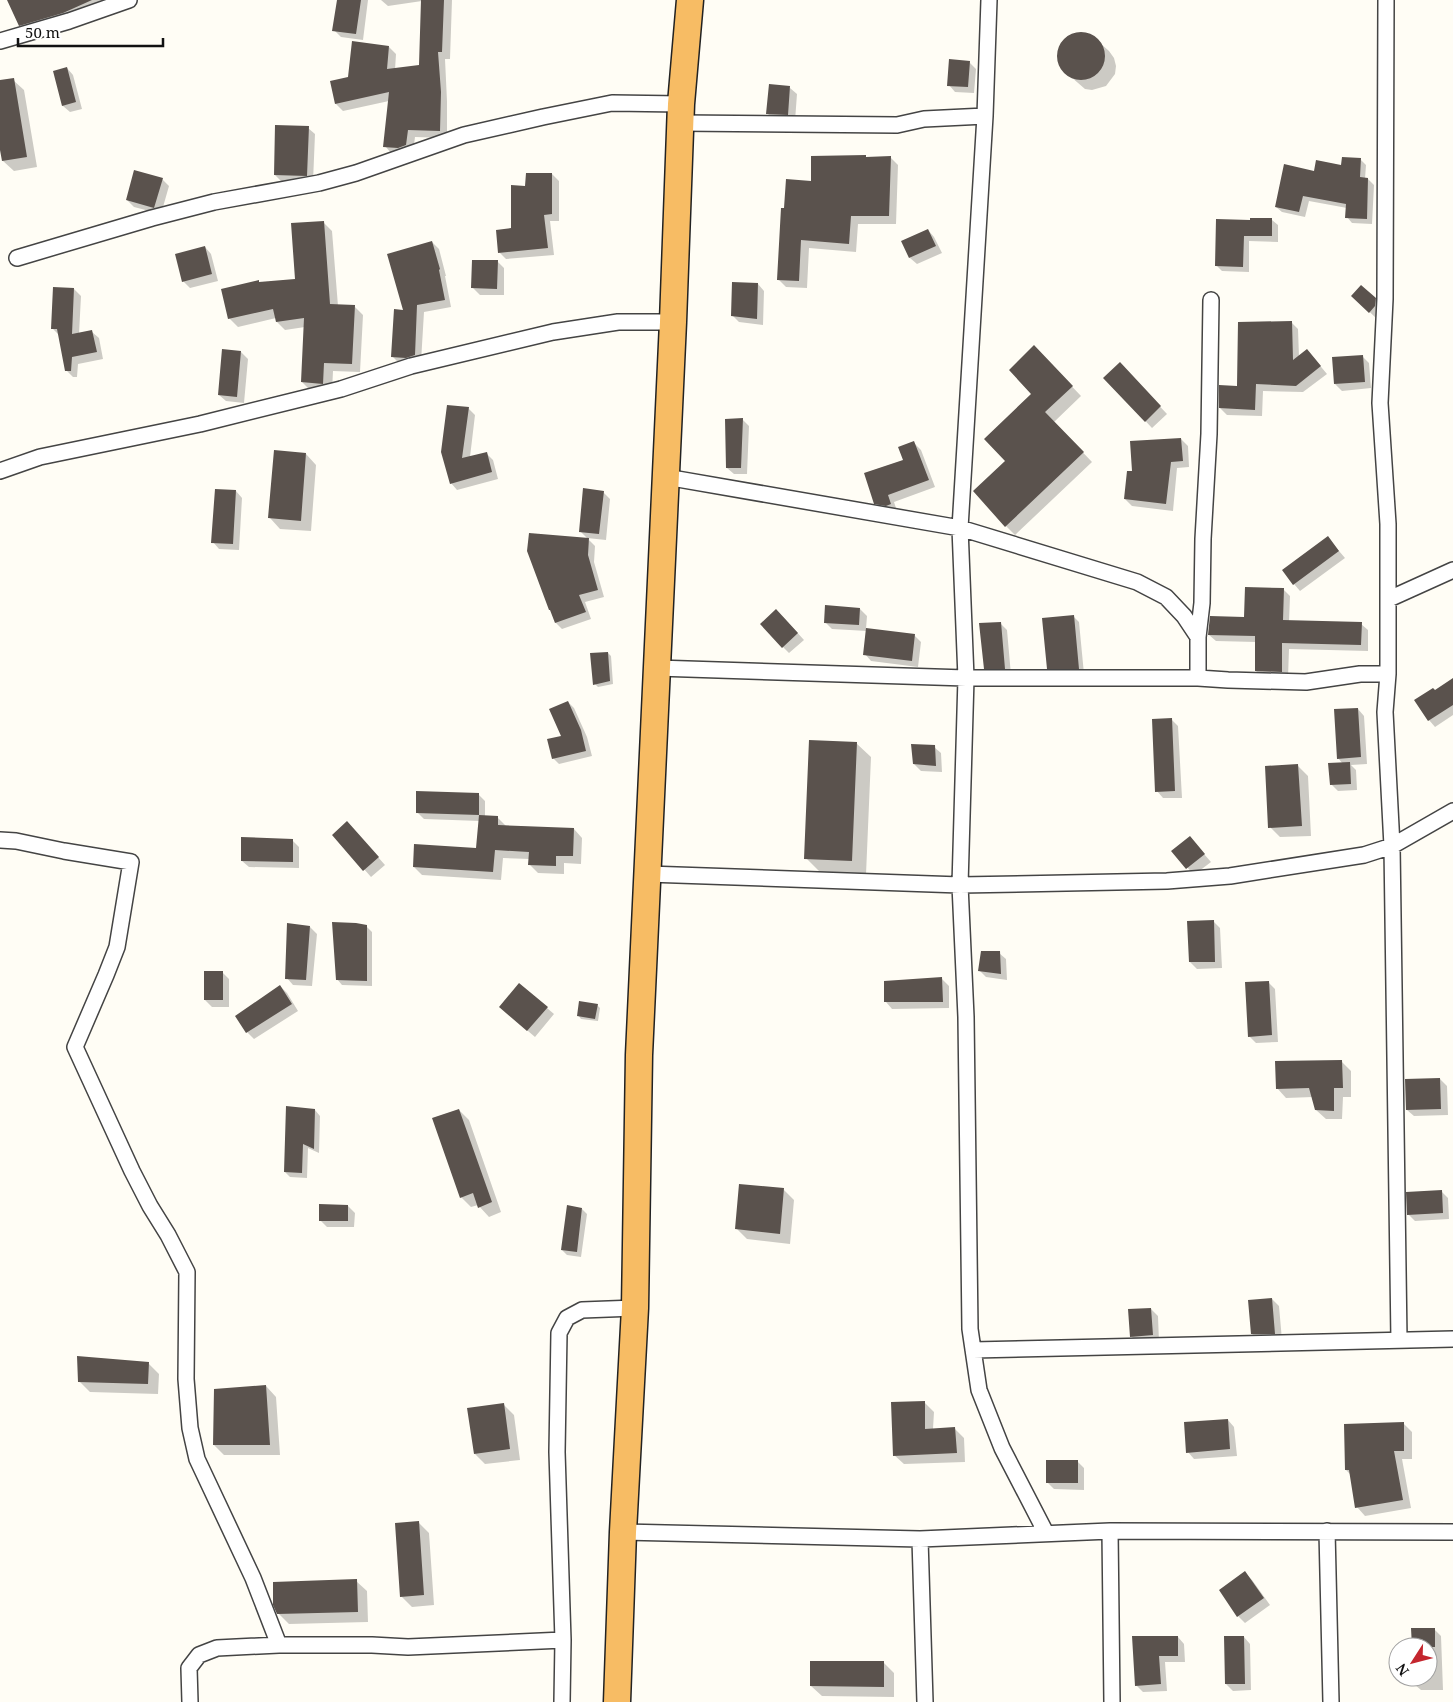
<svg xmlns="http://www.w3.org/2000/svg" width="1453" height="1702" viewBox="0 0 1453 1702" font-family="'Noto Serif',serif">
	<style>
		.shadow { fill: #0003 }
		.building { fill: #5a524d }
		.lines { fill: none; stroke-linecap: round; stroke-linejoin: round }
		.minor-casing { stroke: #444; stroke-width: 18 }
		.trunk-casing { stroke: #222; stroke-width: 29 }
		.minor { stroke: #fff; stroke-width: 15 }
		.trunk { stroke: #f7bc64; stroke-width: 26 }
	</style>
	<rect width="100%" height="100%" fill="#fffdf5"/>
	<!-- shadow -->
	<path class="shadow" d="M9,0h104l-84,34 -9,-9z
		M338,0h30l-5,40 -22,-3 -7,-7z
		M381,0h71l-2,59h-5l2,42v37l-32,-1 -2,16 -21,1 -7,-8 4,-45 -46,10 -7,-7 -5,-22 18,-3 40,-32 7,7 -1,16 25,-4 2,-65 -34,5z
		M1076,33h8l7,2 18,16 5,7 2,8 -1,8 -9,12 -14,4 -7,-1 -22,-19 -4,-7v-14l3,-7 6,-6z
		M969,62l7,7 -2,24 -19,-1 -6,-7z
		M67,68l6,7 9,34 -12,3 -7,-6 -9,-34z
		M13,80l11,10 13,77 -23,4 -11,-10 -3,-19v-60z
		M790,88l7,6 -2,27h-20l-7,-7z
		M308,128l7,6 -2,48h-31l-7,-7z
		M890,157l8,8 -2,59h-38l-2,28 -47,-4 -2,40 -21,-1 -8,-8 8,-69 26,-28z
		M1360,159l6,6 -1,14h3l6,6 -2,39 -20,-1 -5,-6v-9l-38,-7 -4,16 -23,-5 -6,-5 39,-35 27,-6z
		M552,174l7,7v40h-9l4,34 -48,4 -7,-7 13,-23 15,-42z
		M162,179l7,7 -8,28 -27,-7 -7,-7z
		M1272,220l6,5v17l-29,-1v31l-27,-1 -6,-6 35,-44z
		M323,222l9,9 6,75h16l9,9 -3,57 -27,-1 -1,21 -21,-1 -9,-9 3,-55 -20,3 -8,-8 -1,-4 -38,9 -9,-9 31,-35 37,-3z
		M928,230l6,7 8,16 -25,11 -7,-6z
		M432,242l7,7 7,27h-1l6,31 -27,5 -3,50 -22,1 -7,-7 13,-45z
		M205,247l6,7 7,27 -28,7 -7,-7z
		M497,261l7,7v27h-24l-7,-7z
		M758,284l6,7 -1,34 -24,-3 -7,-7z
		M1361,287l21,19 -5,13 -24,-23z
		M74,289l7,7 -2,38 13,-2 7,6 4,21 -25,5 -1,13h-4l-7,-7 -7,-35 -7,-7z
		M1291,322l7,7 1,28 8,-7 20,24 -24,18 -40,-1 -1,25 -35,-1 -7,-7z
		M241,352l7,7 -4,44 -18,-2 -7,-6z
		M1043,356l38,40 -27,26 38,40 -77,73 -9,-9 1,-65 26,-67z
		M1362,356l7,7 2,25 -29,3 -7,-7z
		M1120,364l47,50 -15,14 -47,-50z
		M468,408l7,7 -5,42 16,-4 7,7 5,19 -41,11 -6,-7z
		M742,419l7,7 -2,48h-13l-7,-6z
		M1181,439l7,7 1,21 -12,1 -4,43 -41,-5 -7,-7 8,-26z
		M914,443l7,7 14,37 -41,15 3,9 -14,-1 -7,-7 28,-42z
		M306,454l10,11 -5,66 -31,-2 -10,-11z
		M236,491l6,7 -3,52 -20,-1 -6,-7z
		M603,492l7,7 -4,41 -19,-2 8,8 -1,16 10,35 -19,5 6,17 -29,10 -6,-6 -4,-11 37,-72 -9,-9z
		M1328,538l17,20 -45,33 -6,-7z
		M1283,589l7,7 -1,26 72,2 7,6v21l-79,-2 -1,29h-25l-7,-7v-29l-40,-1 -7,-6 37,-17z
		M860,609l7,7 -1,13 48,6 7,7 -3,25 -47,-6 -6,-7 2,-23 -35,-2 -7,-7z
		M1073,616l6,6 5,52h-30l-6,-6z
		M783,617l21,23 -15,13 -6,-6z
		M1000,623l7,7 4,45h-19l-7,-7z
		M608,653l3,3 2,28 -15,3 -3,-3z
		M1453,680v35l-18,12 -6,-7z
		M568,702l6,6 13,29 5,19 -33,8 -6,-6 10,-22z
		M1358,709l6,7 3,48 -16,1 5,5 1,20 -19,1 -7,-7 12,-20 -5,-6z
		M1171,719l7,7 4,72h-19l-6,-7z
		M856,743l15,14 -5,118 -46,-3 -14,-14z
		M934,747l7,6 1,19 -21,-1 -7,-7z
		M1298,766l10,10 3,60 -31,1 -10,-10z
		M478,794l7,7v15l13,2 8,8 68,3 8,9 -1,26 -17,-1v11l-26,-1 -8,-8v-6l-27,-1 -2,22 -79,-5 -8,-8 63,-18 3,-28 -56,-2 -7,-7z
		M354,830l31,35 -14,12 -37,-42z
		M1190,838l21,24 -17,13 -21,-24z
		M292,840l7,7v21l-50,-1 -7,-6z
		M1214,922l6,6 2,40 -25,1 -7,-7z
		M366,926l6,6v54l-30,-1 -5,-6z
		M310,927l7,7 -5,52 -19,-1 -6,-7z
		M999,953l7,6 1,21 -21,-3 -7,-7z
		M222,972l7,7v28h-17l-7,-7z
		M942,979l7,7v22l-57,1 -6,-7z
		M1269,983l6,6 3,53 -22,1 -7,-7z
		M280,986l7,7 11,18 -44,28 -7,-7 -10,-16z
		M597,1005l3,3 -2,13 -17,-2 -3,-4z
		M547,1008l7,6 -19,23 -28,-24z
		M1341,1061l10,10v26h-8l-1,22h-16l-10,-9 -3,-13 -27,1 -9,-10z
		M1440,1079l7,7 1,29 -34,1 -7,-6z
		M315,1110l5,6 -1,37 -11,-5 -1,30 -17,-1 -5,-5z
		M459,1110l10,10 32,92 -12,5 -11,-12 -7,2 -10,-10z
		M783,1189l11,11 -4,44 -43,-5 -10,-10z
		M1441,1191l7,7 1,21 -34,2 -7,-7z
		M348,1206l7,7 -1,14h-27l-7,-7z
		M582,1209l5,5 -6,43 -14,-2 -5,-5z
		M1272,1299l7,7 3,34 -23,1 -7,-7z
		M1151,1309l7,7 1,26 -21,1 -7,-7z
		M149,1364l10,10 -1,20 -68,-2 -11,-11z
		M266,1386l10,11 4,58h-56l-10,-10z
		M924,1402l10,10 -1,17 21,-1 10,10 1,24 -61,2 -10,-9z
		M504,1405l10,10 6,45 -35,4 -10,-10z
		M1228,1420l6,7 3,29 -43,3 -6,-7z
		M1403,1423l9,9v27h-10l9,49 -46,8 -8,-9 -6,-32 -5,-5z
		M1077,1461l7,7v22l-30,-1 -6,-6z
		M419,1523l10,10 5,72 -22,2 -11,-11z
		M1245,1573l7,7 18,25 -25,18 -7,-7z
		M356,1581l11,10 1,31 -79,2 -11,-11z
		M1434,1629l7,7 2,54h-22l-7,-6v-7h14v-30h-15z
		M1134,1637h44l6,7 1,18h-20l2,29 -24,1 -7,-7z
		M1244,1637l6,7 1,46 -18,1 -7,-7z
		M884,1663l10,10v24l-72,-1 -11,-10z"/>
	<!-- building -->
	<path class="building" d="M7,0h85l-29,13 -44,13z
		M337,0h24l-5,34 -24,-3z
		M421,0h23l-2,52h-4l3,40 -1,39 -32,-1 -2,15 -8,3 -15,-1 6,-55 -54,12 -5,-23 18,-4 4,-36 37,5 -2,23 32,-4z
		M1057 56a24 24 0 1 1 48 0a24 24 0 1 1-48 0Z
		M949,59l21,2 -2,26 -21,-1z
		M67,67l9,35 -14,4 -9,-35z
		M14,78l13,79 -25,4 -2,-11v-70z
		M769,84l21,2 -2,29 -22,-1z
		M275,125l34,1 -2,50 -33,-1z
		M866,155v2l25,-1 -2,60h-38l-2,28 -48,-4 -2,41 -22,-1 4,-72h3l2,-29 25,2v-25z
		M1342,157l19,1 -1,19 8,1 -1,41 -22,-1 1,-14 -43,-8 -4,16 -24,-5 9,-43 30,7 2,-11 25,5z
		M134,170l29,8 -9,30 -28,-8z
		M526,173h26v41l-8,1 4,33 -50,5 -2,-23 15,-2v-43l14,1z
		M1250,218h22v18h-28l-1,31 -28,-1 1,-47 34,1z
		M324,221l6,83 25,1 -3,59 -28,-1 -1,21 -22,-2 3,-64 -28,4 -3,-13 -45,10 -7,-30 38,-9v2l36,-3 -4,-56z
		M928,229l8,17 -27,12 -8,-17z
		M432,241l8,28 -1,1 6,30 -28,5 -2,50 -9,3 -15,-1 3,-48 9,1 -16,-56z
		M205,246l7,28 -30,8 -7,-28z
		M472,260h26l-1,29 -26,-1z
		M732,282l26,1 -1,36 -26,-3z
		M1361,285l15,13 -1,8 -6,7 -18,-17z
		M53,287l21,1 -2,46 20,-4 5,22 -25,5 -1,14h-6l-8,-42h-6z
		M1292,321l1,39 14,-11 14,17 -25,20 -40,-2 -1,26 -36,-2v-23l18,1 1,-64z
		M1034,345l39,41 -28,26 39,40 -79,75 -32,-36 32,-30 -21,-22 47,-45 -22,-24z
		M222,349l19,2 -4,46 -19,-2z
		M1363,355l2,27 -31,2 -2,-27z
		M1120,362l41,44 -16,16 -42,-44z
		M447,405l22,2 -7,51 25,-6 5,20 -42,12 -9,-32z
		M743,418l-2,50h-15l-1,-49z
		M1181,438l2,23 -12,1 -5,42 -42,-5 3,-28h5l-2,-30z
		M914,441l15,39 -41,15 3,9 -5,2 -12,-2 -10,-31 39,-13 -5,-13z
		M274,450l32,3 -5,68 -33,-3z
		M583,488l21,3 -5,43 -20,-2z
		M215,489l21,1 -3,54 -22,-1z
		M529,533l60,5 -1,17 10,35 -19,5 7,17 -31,11 -5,-13h-1l-22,-59z
		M1328,536l11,15 -46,34 -11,-15z
		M1245,587l39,1 -1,32 79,2 -1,23 -79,-2v29l-27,-1v-35l-47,-1 2,-19 34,1z
		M825,605l35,3 -1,17 -35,-2z
		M776,609l22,24 -16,15 -22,-24z
		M1074,615l5,54h-32l-5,-51z
		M1001,622l4,47h-21l-5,-46z
		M866,628l49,6 -3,27 -49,-6z
		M608,652l2,29 -17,4 -3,-32z
		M1453,678v27l-25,16 -14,-21 19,-12 2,2z
		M568,701l13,29 5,21 -34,8 -5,-20 14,-3 -12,-27z
		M1358,708l3,49 -24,2 -3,-50z
		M1172,718l3,73 -20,1 -3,-73z
		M809,740l48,2 -5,119 -48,-2z
		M911,744l24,1 1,21 -23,-2z
		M1350,762l1,22 -21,1 -2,-22z
		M1298,764l4,62 -34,2 -3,-62z
		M416,791l63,2v22l-63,-2z
		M479,815l19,1v9l76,3 -1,28h-17v10l-28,-1 1,-13 -34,-2 -2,22 -80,-5 1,-23 62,4z
		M347,821l32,36 -16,14 -31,-36z
		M1190,836l15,18 -19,15 -15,-18z
		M241,837l52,2v23l-52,-1z
		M1214,920l1,42h-26l-2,-41z
		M332,922l24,1 11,2v56l-31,-1z
		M287,923l23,3 -4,54 -21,-1z
		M981,951h19l1,23 -23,-3z
		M204,971h19v29h-19z
		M942,977l1,25h-59v-21z
		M1269,981l3,54 -24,2 -3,-55z
		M519,983l29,24 -21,24 -28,-24z
		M280,985l12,19 -46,29 -11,-17z
		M579,1001l19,3 -3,15 -18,-3z
		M1342,1060l1,28h-9v23l-19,-1 -6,-22 -33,1 -1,-28z
		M1440,1078l1,31 -35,1 -1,-31z
		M286,1106l29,3 -1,40 -11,-5 -1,29 -18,-1z
		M459,1109l33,93 -14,6 -5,-15 -13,5 -28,-80z
		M739,1184l45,4 -4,46 -45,-5z
		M1442,1190l1,23 -36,2 -1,-23z
		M319,1204l29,1v16h-29z
		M567,1205l15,3 -5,44 -16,-2z
		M1272,1298l3,36h-24l-3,-34z
		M1151,1308l2,27 -23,2 -2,-28z
		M77,1356l72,6 -1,22 -70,-2z
		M266,1385l4,60h-57l1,-56z
		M925,1401v28l30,-2 2,26 -64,3 -2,-54z
		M504,1403l6,46 -36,5 -7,-46z
		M1228,1419l2,30 -44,4 -2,-31z
		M1404,1422v29h-10l9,49 -48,8 -6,-38h-4l-1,-46z
		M1046,1460h32v23h-32z
		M419,1521l5,74 -24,2 -5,-74z
		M1245,1571l19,27 -27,19 -18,-27z
		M357,1579l1,33 -81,2 -4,-9v-23z
		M1411,1628h24v19h-23z
		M1132,1636h46v20h-19l2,28 -26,2z
		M1224,1636h20l1,48h-20z
		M810,1661h74v26l-74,-1z"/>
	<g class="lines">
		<defs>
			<path id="minor" d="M989,0l-4,116 -25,412 6,150 -6,207 6,132 4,312 9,61 23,58 44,85
				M1386,0l-1,299 -5,104 8,121v150l-3,38 7,134 7,494
				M0,41l69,-20 60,-21
				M680,123l217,2 27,-6 61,-3
				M17,258l135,-40 62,-16 105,-19 37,-10 108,-38 79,-18 69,-14 69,1
				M1211,300l-2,134 -6,105 -1,64 -4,34v41l30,2 78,2 54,-8h28
				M0,471l40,-14 160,-33 141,-35 70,-23 142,-34 65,-10h55
				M666,477l294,51 177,54 29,15 18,19 14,21
				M1389,599l64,-29
				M657,668l309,10h232
				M0,840l16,1 48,10 67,11 -14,85 -11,28 -31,72 57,124 18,35 18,29 19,37 -1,107 4,49 7,31 56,119 26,67
				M648,874l312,11 207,-4 63,-5 134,-21 28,-9 61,-35
				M973,1350l480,-11
				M1110,1531l2,171
				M1327,1531l4,171
				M623,1532l297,7 190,-8 343,1
				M920,1539l5,163
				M190,1702l-1,-34 10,-13 18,-7 62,-3h93l36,2 155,-7
				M562,1702l1,-62 -6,-188 2,-119 8,-15 15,-8 53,-2"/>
			<path id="trunk" d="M617,1702l6,-170 12,-224 4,-253 34,-733 8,-218 9,-104"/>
		</defs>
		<!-- minor casing -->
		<use href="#minor" class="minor-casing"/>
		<!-- trunk casing -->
		<use href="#trunk" class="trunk-casing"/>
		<!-- minor -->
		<use href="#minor" class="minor"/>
		<!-- trunk -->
		<use href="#trunk" class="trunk"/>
	</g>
	<!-- north arrow -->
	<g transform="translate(1413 1662) rotate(234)"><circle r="24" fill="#ffffff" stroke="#a0a0a0"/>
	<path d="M0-4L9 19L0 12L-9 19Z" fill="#c4262e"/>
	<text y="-8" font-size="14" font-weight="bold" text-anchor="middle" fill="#111111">N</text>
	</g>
	<!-- scale -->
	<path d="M18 38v8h145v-8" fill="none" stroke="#111111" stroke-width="2.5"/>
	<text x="25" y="38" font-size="15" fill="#111111" stroke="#ffffff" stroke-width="4" paint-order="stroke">50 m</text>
</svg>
